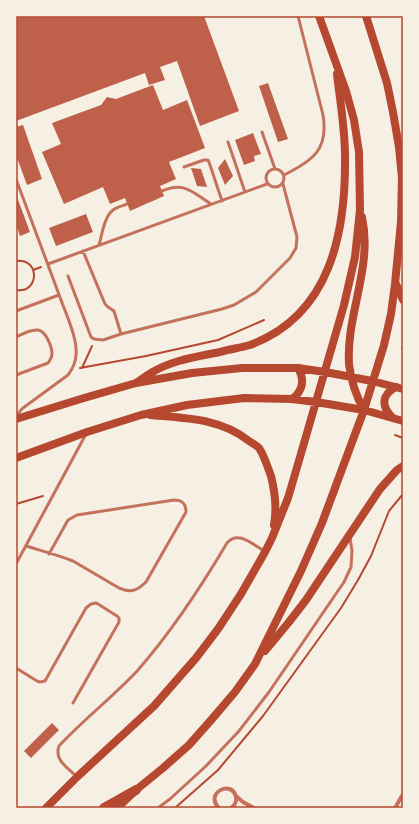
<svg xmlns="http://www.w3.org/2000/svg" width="419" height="824" viewBox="0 0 419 824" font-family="Montserrat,sans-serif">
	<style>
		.building { fill: #bf614a }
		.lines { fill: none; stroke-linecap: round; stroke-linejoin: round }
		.path { stroke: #b5482f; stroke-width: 2 }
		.service { stroke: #c5725c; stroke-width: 3 }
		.minor { stroke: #c5725c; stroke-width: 4 }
		.secondary { stroke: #b5482f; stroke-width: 8 }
		.primary { stroke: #b5482f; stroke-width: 10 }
		.neatline { fill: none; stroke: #b5482f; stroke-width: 1.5 }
	</style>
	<rect width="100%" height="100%" fill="#f6efe4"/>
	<!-- building -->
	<path class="building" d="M16,16h188l35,95 -39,15 -23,-65 -17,6 5,13 -16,5 -4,-12 -129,48z
		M268,83l20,56 -10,3 -19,-56z
		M153,85l10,25 24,-10 18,48 -36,14 7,17 -16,7 4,10 -34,15 -5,-13 -15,6 -7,-17 -39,17 -22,-52 19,-8 -9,-21 49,-18 6,-8 9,2z
		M23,125l19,54 -15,6 -11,-30v-28z
		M253,133l8,21 -7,2 1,5 -11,4 -9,-25z
		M225,159l8,17 -8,9 -7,-17z
		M191,168l10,1 6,18 -10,-1z
		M16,197h1l13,35 -10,4 -4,-12z
		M86,214l7,18 -37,14 -7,-18z
		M52,723l7,7 -28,28 -7,-7z"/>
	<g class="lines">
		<!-- path -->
		<path class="path" d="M16,261c25,-3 23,33 0,29
			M33,270l8,-3
			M402,349l1,-3
			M80,368l66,-12 72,-16 46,-20
			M82,368l10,-22
			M395,435l8,3
			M16,504l27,-8
			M175,808l43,-38 45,-54 78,-108 17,-28 13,-24 18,-45 14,-17"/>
		<!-- service -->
		<path class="service" d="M262,132l13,37
			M228,142l17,50
			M184,167l20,-7h4l1,2 13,39
			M266 178a9 9 0 1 1 18 0a9 9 0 1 1-18 0Z
			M284,175c28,-14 45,-25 39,-60l-25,-99
			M16,179c15,40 30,80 45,121 5,14 15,35 15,49 1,10 -2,18 -8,26l-45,33 -3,3 -3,6
			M162,191c23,-10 31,2 49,13
			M99,245c3,-10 5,-28 14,-35 4,-3 9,-4 14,-6
			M83,251l22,53 3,3 6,4 7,23
			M48,264l219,-80
			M68,276l23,61 3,2 9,1 18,-6 101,-25 12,-4 22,-13 34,-34 6,-10 1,-11 -14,-53
			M16,311l43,-16
			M16,337c6,-3 15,-8 22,-7 8,1 14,17 14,24 0,4 -2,6 -4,9l-32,12
			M26,546c16,5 32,9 47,15l46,27c12,5 18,3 27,-6l40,-70c0,-9 -4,-12 -12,-12l-97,15 -9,5 -19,34
			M16,564l70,-130
			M16,668l21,13 3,1 5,-1 41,-73 5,-4 5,-1 2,1 19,12 2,2v4l-46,81
			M76,776c-9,-9 -22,-16 -17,-30 25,-27 54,-49 79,-76 34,-39 63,-83 89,-127 11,-13 25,1 37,8
			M158,808l12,-9 36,-33 33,-35 30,-39 75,-110 7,-15 1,-16 -2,-13"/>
		<!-- minor -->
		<path class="minor" d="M236,796l7,6 11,6
			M219,808c-15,-15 13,-29 17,-11 1,5 -1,8 -5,11
			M395,808l8,-14"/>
		<!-- secondary -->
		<path class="secondary" d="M362,217c11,51 -16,97 -13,147 2,17 7,32 15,46
			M396,284l7,16
			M136,383c5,-3 9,-7 15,-10 21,-13 45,-16 69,-21 10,-3 20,-4 30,-7 81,-30 96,-113 95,-189 0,-28 -5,-55 -8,-82
			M292,399c11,-8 13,-19 6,-31
			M150,415c34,3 71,3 99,26 3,2 7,4 10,7 5,7 9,20 12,28 4,16 6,33 3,49
			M393,418c-12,-11 -12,-23 3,-31
			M16,419l68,-21 52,-15 56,-10 50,-5h56l27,4 47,9 31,8
			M16,458l71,-26 54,-17 46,-10 57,-7 48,1 24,3 48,8 39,11
			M265,651l24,-29 17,-22 74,-111 17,-19 6,-4
			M46,808l31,-31 77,-71 42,-48 22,-29 23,-35 24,-42 7,-14 16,-40 12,-41 44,-152 11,-48 5,-47 -1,-58 -5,-32 -8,-29 -27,-75
			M117,808l19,-18 27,-22 26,-23 23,-26 23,-27 20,-28 46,-93 21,-48 42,-113 20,-65 7,-31 4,-30 6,-62 1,-44 -3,-31 -6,-35 -6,-29 -21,-67"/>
		<!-- primary -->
		<path class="primary" d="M104,808l32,-18"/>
	</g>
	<!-- border -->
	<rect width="419" height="824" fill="none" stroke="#f6efe4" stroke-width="34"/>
	<rect x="17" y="17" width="385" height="790" class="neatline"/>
</svg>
